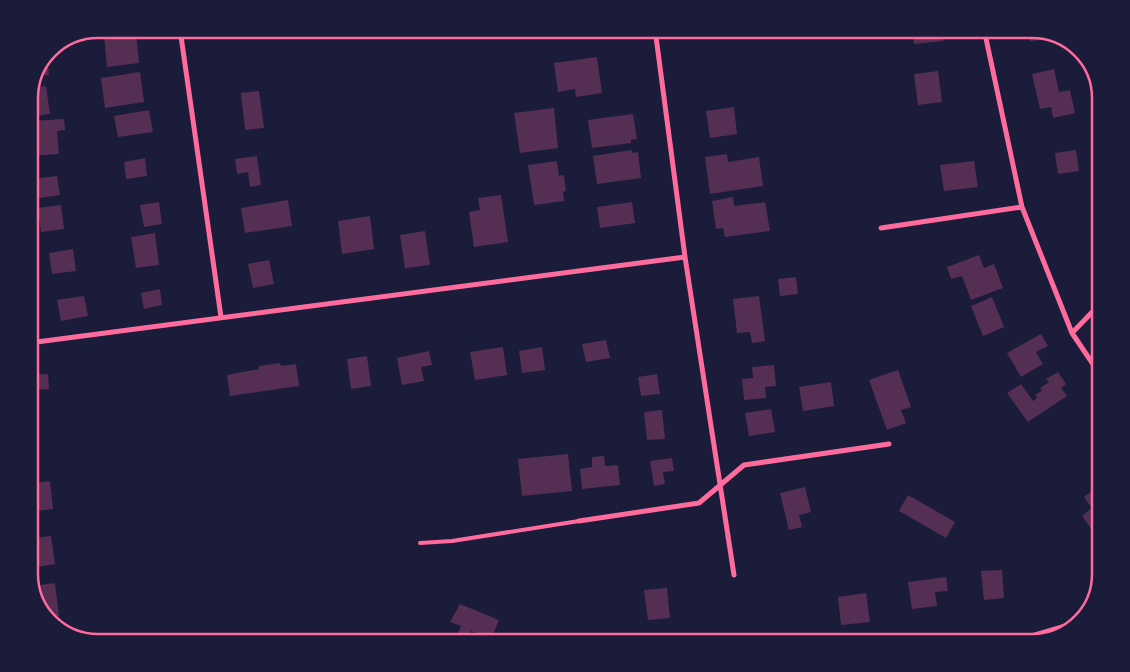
<svg xmlns="http://www.w3.org/2000/svg" width="1130" height="672" viewBox="0 0 1130 672" font-family="'Golos Text',sans-serif">
	<style>
		.building { fill: #542f53 }
		.lines { fill: none; stroke-linecap: round; stroke-linejoin: round }
		.service { stroke: #ff6b9d; stroke-width: 4 }
		.minor { stroke: #ff6b9d; stroke-width: 5 }
		.rim { fill: none; stroke: #ff6b9d; stroke-width: 2.5 }
	</style>
	<rect width="100%" height="100%" fill="#1b1b3a"/>
	<!-- building -->
	<path class="building" d="M912,29h30l1,12 -29,3z
		M1029,29l24,5 1,5 -24,2z
		M136,32l3,31 -32,4 -3,-32z
		M47,54l2,21 -12,1z
		M597,57l5,36 -26,4 -1,-8 -17,3 -4,-29z
		M1054,69l5,23 11,-2 5,23 -22,5 -2,-11 -11,2 -8,-35z
		M938,71l4,31 -24,3 -4,-31z
		M140,72l4,30 -39,6 -4,-30z
		M46,86l4,28 -21,3v-24l2,-5z
		M259,91l5,37 -19,2 -4,-37z
		M734,107l3,27 -27,4 -4,-27z
		M554,108l4,40 -38,5 -6,-40z
		M149,110l4,22 -35,5 -4,-21z
		M633,114l4,25 -6,1v3l-39,5 -4,-28z
		M64,119l1,11 -8,1 2,23 -30,2v-22l4,-1 -1,-12z
		M632,150v3l6,-1 3,26 -44,6 -4,-28z
		M1076,150l3,21 -21,3 -3,-21z
		M727,154l1,8 31,-5 4,29 -53,8 -5,-37z
		M257,156l4,29 -11,2 -2,-15 -11,2 -2,-15z
		M145,158l2,18 -21,3 -2,-17z
		M557,161l2,15 5,-1 2,16 -3,1 1,9 -30,4 -6,-40z
		M974,161l4,26 -34,4 -4,-26z
		M57,176l3,19 -26,4 -3,-20z
		M501,195l7,47 -34,5 -5,-35 11,-2 -2,-12z
		M733,197l1,9 31,-4 5,29 -45,6 -2,-9 -7,1 -4,-28z
		M288,200l4,26 -47,7 -4,-25z
		M159,202l3,22 -18,3 -4,-22z
		M632,202l3,21 -35,5 -3,-21z
		M61,205l3,24 -23,3 -3,-24z
		M370,216l4,33 -32,5 -4,-33z
		M425,231l5,34 -25,3 -5,-33z
		M155,233l4,32 -23,3 -5,-31z
		M73,249l3,22 -24,3 -3,-21z
		M979,255l5,13 10,-4 9,24 -32,12 -9,-24 -11,3 -4,-12z
		M269,260l5,24 -21,4 -5,-24z
		M796,277l2,17 -18,2 -2,-17z
		M160,289l2,16 -18,4 -3,-16z
		M84,296l4,20 -27,5 -4,-21z
		M759,296l6,45 -13,2 -2,-11 -13,1 -4,-34z
		M992,297l12,30 -21,9 -12,-30z
		M1041,334l7,12 -12,6 7,12 -22,13 -14,-24z
		M606,340l4,18 -24,4 -4,-18z
		M503,347l4,28 -32,5 -5,-28z
		M542,347l3,23 -23,3 -3,-22z
		M429,351l3,14 -11,2 3,14 -22,4 -5,-27z
		M367,356l4,30 -20,3 -4,-30z
		M280,363l1,3 15,-2 3,22 -69,10 -3,-21 32,-6v-3z
		M774,365l2,21 -11,1 1,11 -22,2 -2,-21 11,-1 -1,-11z
		M898,370l13,37 -10,3 5,13 -19,7 -18,-50z
		M1058,372l8,12 -5,4 6,8 -39,26 -21,-29 14,-9 12,17 4,-3 -2,-3 7,-4 -2,-3 9,-6 -3,-3z
		M48,374l1,15 -20,1v-15z
		M657,374l3,20 -19,2 -3,-19z
		M831,382l3,24 -31,5 -4,-24z
		M771,409l4,23 -26,4 -4,-23z
		M662,410l3,29 -18,1 -3,-28z
		M568,454l4,37 -50,5 -4,-37z
		M604,456l1,10 13,-1 2,20 -38,4 -2,-20 12,-2v-10z
		M672,458l2,13 -11,1 2,12 -11,2 -4,-25z
		M50,481l3,28 -17,2 -3,-28z
		M1101,484v58l-19,-26 10,-8 -8,-11z
		M805,487l6,25 -12,3 3,12 -13,3 -9,-37z
		M908,495l47,27 -9,16 -47,-27z
		M51,536l4,28 -18,3 -4,-29z
		M1002,570l2,28 -20,2 -3,-29z
		M946,577l2,14 -13,1 2,14 -25,3 -4,-27z
		M55,583l4,33 -13,1 -2,-2 -4,-30z
		M667,588l3,30 -22,2 -4,-30z
		M866,593l4,29 -29,3 -3,-28z
		M460,604l39,16 -8,19 -20,-8 -4,9 -10,-4 4,-10 -11,-4z"/>
	<g class="lines">
		<!-- service -->
		<path class="service" d="M420,543l32,-2 127,-20"/>
		<!-- minor -->
		<path class="minor" d="M180,29l41,288
			M655,29l30,228 49,318
			M984,29l38,178 50,126 29,43
			M881,228l141,-21
			M1072,333l29,-30
			M29,343l656,-86
			M579,521l120,-18 45,-38 145,-21
			M935,643l11,-4 79,-1 54,-16"/>
	</g>
	<!-- crop -->
	<path d="M0 0H1130V672H0ZM98 38H1032A60 60 0 0 1 1092 98V574A60 60 0 0 1 1032 634H98A60 60 0 0 1 38 574V98A60 60 0 0 1 98 38Z" fill="#1b1b3a" fill-rule="evenodd"/>
	<path class="rim" d="M98 38H1032A60 60 0 0 1 1092 98V574A60 60 0 0 1 1032 634H98A60 60 0 0 1 38 574V98A60 60 0 0 1 98 38Z"/>
</svg>
